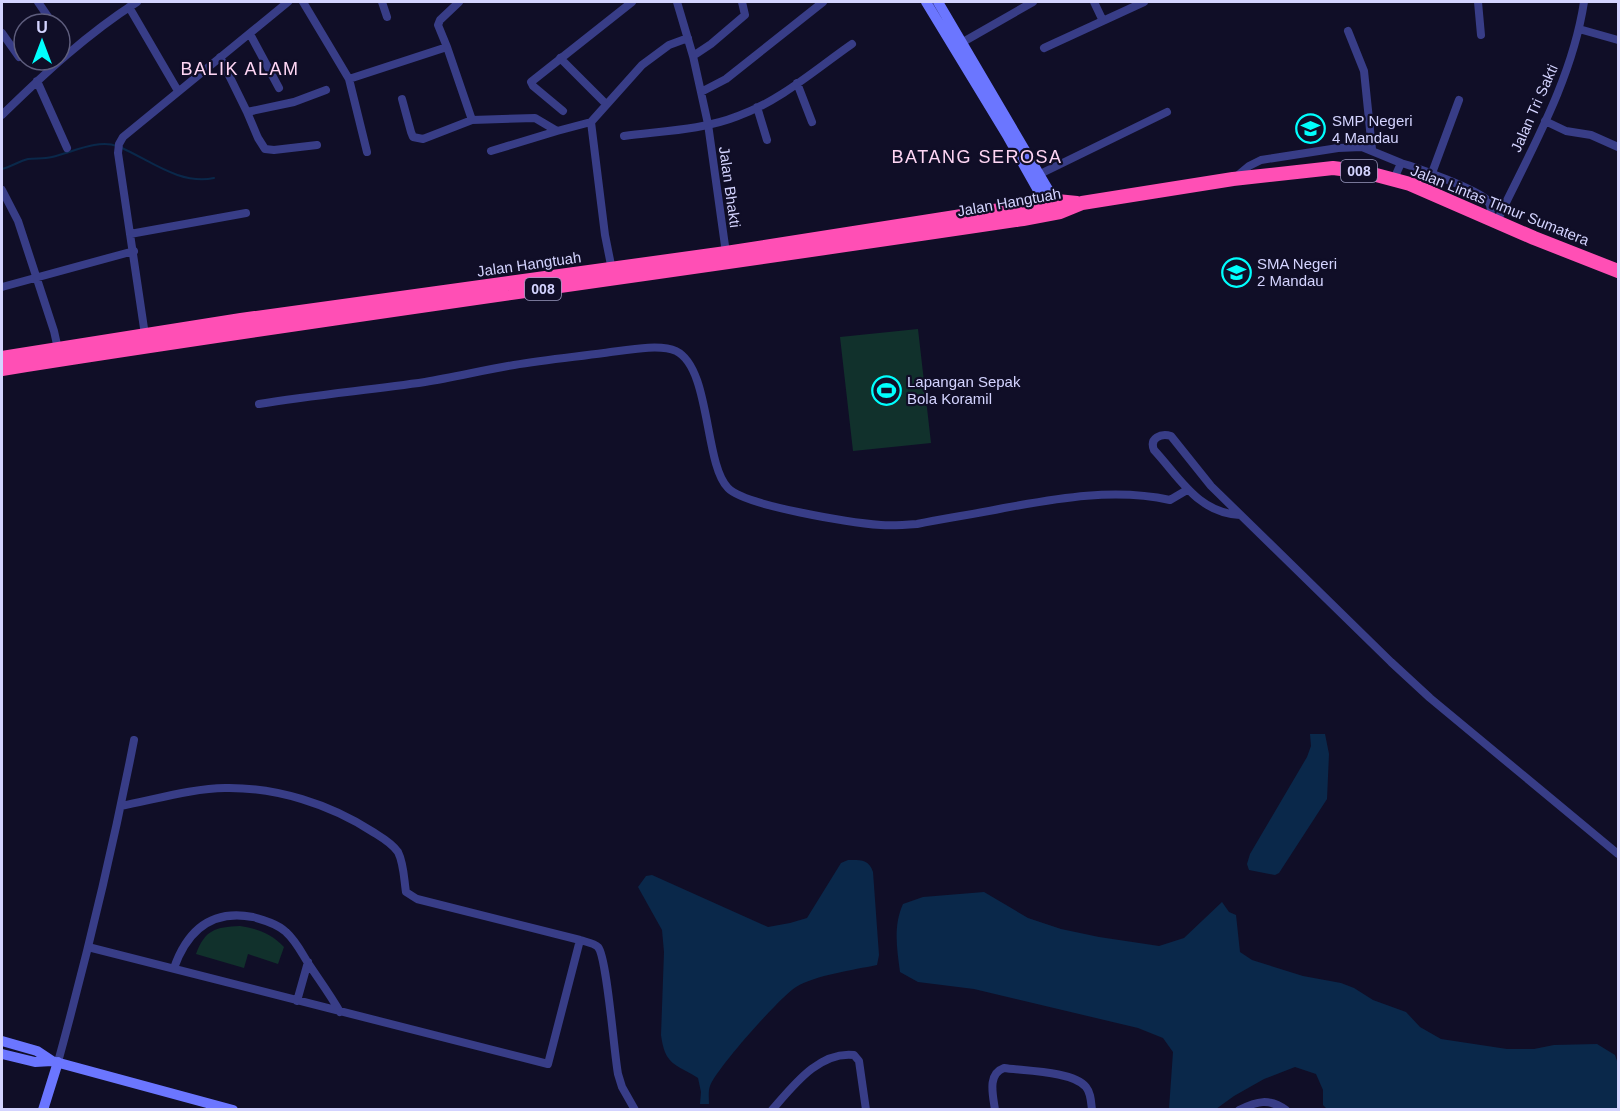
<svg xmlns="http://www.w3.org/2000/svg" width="1620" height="1111" viewBox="0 0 1620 1111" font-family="Arial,sans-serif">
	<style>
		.green { fill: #11312c }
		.water { fill: #0a284a }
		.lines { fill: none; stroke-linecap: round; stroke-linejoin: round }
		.stream { stroke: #0a284a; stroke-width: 2 }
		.street { stroke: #383d87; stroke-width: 8 }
		.secondary { stroke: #6b76ff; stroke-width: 10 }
		.highway { stroke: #ff4fb5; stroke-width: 14 }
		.labels { text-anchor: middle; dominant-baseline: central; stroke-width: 4.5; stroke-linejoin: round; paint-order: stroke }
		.shield { fill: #100e27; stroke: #9999be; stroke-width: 1.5 }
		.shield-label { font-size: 14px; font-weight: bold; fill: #d4d4ff }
		.street-label { font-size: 15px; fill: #d4d4ff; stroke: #100e27 }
		.poi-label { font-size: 15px; fill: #d4d4ff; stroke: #100e27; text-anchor: start }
		.quarter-label { font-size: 18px; letter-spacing: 1.5px; fill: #ffd6f4; stroke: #100e27 }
	</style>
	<rect width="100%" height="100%" fill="#100e27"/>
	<!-- green -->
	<path class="green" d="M918,329l13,114 -78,8 -13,-114z
		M240,926c18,3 31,7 44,21l-6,17 -30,-10 -4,14 -48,-14c9,-24 19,-27 44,-28z"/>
	<!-- water -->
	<path class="water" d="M1310,734h15l4,20 -2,45 -48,74 -4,2 -26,-5 -2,-6 3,-10 57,-97 4,-11z
		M848,860c12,0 21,-1 25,12l6,83 -2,10c-24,5 -61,10 -81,22 -16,10 -80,82 -86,99 -2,5 -1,13 -1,18h-9l1,-12 -3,-14c-24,-15 -33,-13 -37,-43l3,-83 -2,-22 -24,-43 8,-11 6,-1 116,52 22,-4 17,-5 34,-55z
		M984,892l44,26 33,11 38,8 60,9 25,-8 38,-36 7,10 7,3 4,37 12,8 51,16 38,7 13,5 19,12 33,12 14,15 21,12 66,10h27l20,-4 43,-1 18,11 3,9v45h-291l-4,-4v-15l-7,-16 -21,-7 -31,12 -30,17 -18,13h-47l4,-57 -10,-14 -25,-10 -164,-39 -56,-7 -18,-10c-3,-23 -7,-46 3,-68l20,-7z"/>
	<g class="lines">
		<!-- stream -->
		<path class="stream" d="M122,148c29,13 58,37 92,30
			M2,169c9,-2 17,-8 26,-10 8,-1 16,0 24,-2 19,-4 45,-18 65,-11"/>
		<!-- street -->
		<path class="street" d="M38,2l15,22
			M303,2l46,77 18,73
			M382,2l5,15
			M677,2l16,54 15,68 18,129
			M1094,2l9,19
			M1478,2l3,33
			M129,7l49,84
			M1579,29l39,11
			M1348,31l16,40 8,78
			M2,33l17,24
			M250,34l29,54
			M963,42l70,-40
			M1044,48l100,-46
			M693,56l18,-12 34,-29 -3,-13
			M220,57l27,55 47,-10 32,-12
			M560,58l46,46
			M349,79l98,-32 -9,-22 2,-5 19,-18
			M37,81l30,67
			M797,83l15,39
			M701,92l25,-13 97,-77
			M402,99l9,33 2,5 10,2 49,-19 -25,-73
			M757,107l10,33
			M563,111l-30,-25 -2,-4 101,-80
			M247,112l11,26 7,11 9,1 43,-5
			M2,115c42,-41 86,-82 135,-113
			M472,120l63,-2 22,13 34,-9 51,-57 27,-20 19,-7
			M1545,121l21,10 25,4 27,12
			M591,122l14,113 7,35
			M624,136c37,-5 79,-6 114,-20 42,-15 78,-47 114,-72
			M491,151l66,-20
			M1401,163c15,4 77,27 86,37 5,6 4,12 3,18
			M1432,173l27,-73
			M1040,174l127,-62
			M1237,176l12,-10 12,-6 77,-12 24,-1 39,16 -7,16
			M2,190l16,31 36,110 4,18
			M1497,221c34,-71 75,-141 87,-219
			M130,234l116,-21
			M2,287l132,-36
			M145,335l-27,-182 1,-9 4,-7 165,-135
			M259,404c55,-9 111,-14 166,-22 30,-5 59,-12 89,-17 30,-5 60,-8 90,-12 18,-2 55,-10 72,-2 35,17 28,113 52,137 17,18 125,35 153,37 12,1 24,0 36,-1 29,-6 58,-10 87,-16 55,-10 111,-20 166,-8l17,-10
			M1240,515c-42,-2 -60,-37 -86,-65 -5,-12 7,-17 17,-14l40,50 180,176 39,36 188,156
			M580,940c6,2 14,3 18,7 9,10 16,106 20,127l4,13 13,23
			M88,947l460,117 32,-124 -163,-41 -11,-7c-2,-12 -2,-28 -8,-40 -6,-9 -17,-15 -25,-20 -43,-28 -97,-45 -148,-44 -31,0 -72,12 -104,18
			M174,968c13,-37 37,-59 79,-51 11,3 25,7 33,15 11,10 16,22 24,34 10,15 21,30 30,46
			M297,1001l11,-39
			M58,1062c29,-106 55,-214 76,-322
			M772,1110c21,-24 47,-59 82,-55l5,6 7,49
			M995,1110c-2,-15 -8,-36 9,-42 20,3 69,3 82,19 5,6 5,15 6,23
			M1239,1110c18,-9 30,-12 47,0"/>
		<!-- secondary -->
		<path class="secondary" d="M926,2l82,135 40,71
			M938,2l121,206
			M2,1041l35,10 15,10 181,49
			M2,1054l33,8 17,-1
			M43,1110l15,-48"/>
		<!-- highway -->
		<path class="highway" d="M2,358l239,-38 485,-67 331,-52 20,2
			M2,369c339,-54 681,-99 1021,-150l37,-7 22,-9 151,-24 100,-11 32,4 45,12 124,54 84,33"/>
	</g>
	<!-- icons -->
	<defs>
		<symbol id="school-ring" viewBox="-11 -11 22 22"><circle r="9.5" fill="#100e27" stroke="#00fffe" stroke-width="1.5"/><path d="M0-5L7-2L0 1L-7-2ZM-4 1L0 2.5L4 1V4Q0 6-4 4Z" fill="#00fffe"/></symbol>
		<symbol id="stadium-ring" viewBox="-11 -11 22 22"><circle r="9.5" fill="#100e27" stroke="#00fffe" stroke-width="1.5"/><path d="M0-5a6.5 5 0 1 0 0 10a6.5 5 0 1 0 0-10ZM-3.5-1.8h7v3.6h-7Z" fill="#00fffe"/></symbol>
	</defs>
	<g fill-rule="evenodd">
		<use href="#school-ring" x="1294" y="112" width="33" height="33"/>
		<use href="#school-ring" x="1220" y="256" width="33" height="33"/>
		<use href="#stadium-ring" x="870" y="374" width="33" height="33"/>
	</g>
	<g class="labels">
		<!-- shield labels -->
		<g class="shield">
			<rect x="1341" y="160" width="36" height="22" rx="4.5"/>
			<rect x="525" y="278" width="36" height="22" rx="4.5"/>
		</g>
		<g class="shield-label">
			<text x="1359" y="171">008</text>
			<text x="543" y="289">008</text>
		</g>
		<!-- street labels -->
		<g class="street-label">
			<text transform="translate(1534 108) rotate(-66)">Jalan Tri Sakti</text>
			<text transform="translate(730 187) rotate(82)">Jalan Bhakti</text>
			<text transform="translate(1009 202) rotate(-10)">Jalan Hangtuah</text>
			<text transform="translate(1500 205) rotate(22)">Jalan Lintas Timur Sumatera</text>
			<text transform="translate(529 264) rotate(-8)">Jalan Hangtuah</text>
		</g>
		<!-- poi labels -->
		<g class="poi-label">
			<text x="1332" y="120">SMP Negeri<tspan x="1332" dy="17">4 Mandau</tspan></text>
			<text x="1257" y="263">SMA Negeri<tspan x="1257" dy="17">2 Mandau</tspan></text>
			<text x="907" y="381">Lapangan Sepak<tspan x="907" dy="17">Bola Koramil</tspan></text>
		</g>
		<!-- quarter labels -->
		<g class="quarter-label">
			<text x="240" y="69">BALIK ALAM</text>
			<text x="977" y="157">BATANG SEROSA</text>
		</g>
	</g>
	<!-- border -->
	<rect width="1620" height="1111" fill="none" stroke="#d4d4ff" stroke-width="6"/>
	<!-- north arrow -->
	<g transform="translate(42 42)"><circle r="28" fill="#100e27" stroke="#5e5d7d" stroke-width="1.5"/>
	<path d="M0-4.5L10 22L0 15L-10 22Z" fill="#00fffe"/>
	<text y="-9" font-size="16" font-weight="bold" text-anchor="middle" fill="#d4d4ff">U</text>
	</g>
</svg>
